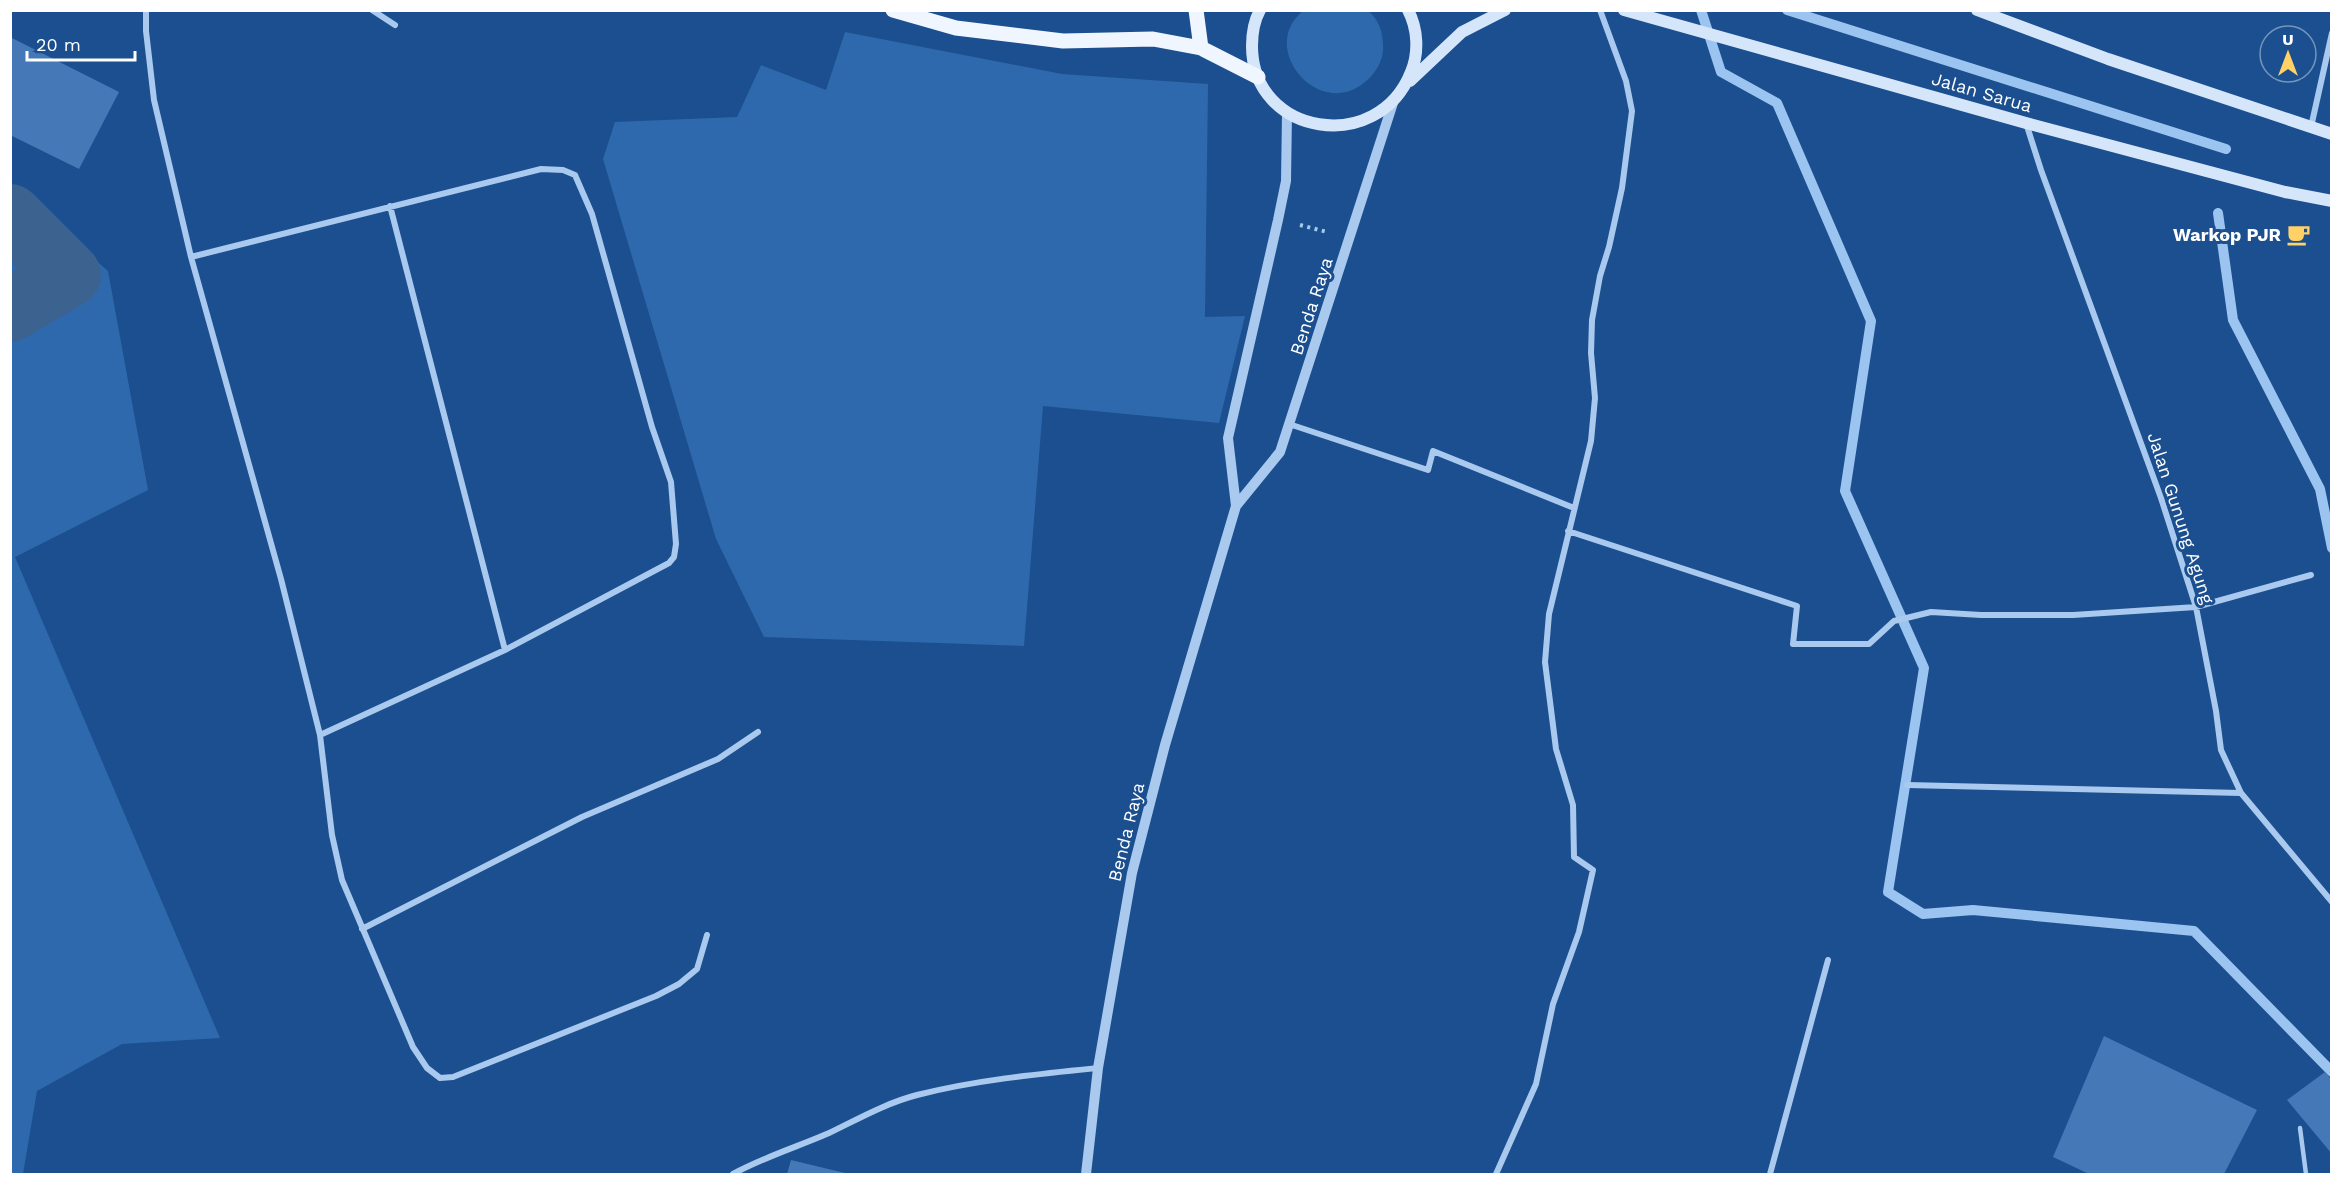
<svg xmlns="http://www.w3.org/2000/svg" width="2342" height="1185" viewBox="0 0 2342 1185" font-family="'Work Sans',sans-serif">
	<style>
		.green { fill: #2e69ad }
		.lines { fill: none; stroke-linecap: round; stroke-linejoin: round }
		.stream { stroke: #9cc4f0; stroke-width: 10 }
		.river { stroke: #3c6290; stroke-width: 64 }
		.building { fill: #4478b7 }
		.path { stroke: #a9c9ee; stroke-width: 4; stroke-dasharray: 3 4.5; stroke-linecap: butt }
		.service { stroke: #a9c9ee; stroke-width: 4.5 }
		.minor { stroke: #a9c9ee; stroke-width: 6 }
		.tertiary { stroke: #a9c9ee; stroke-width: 10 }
		.secondary { stroke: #d6e6fa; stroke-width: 12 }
		.primary { stroke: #f0f6ff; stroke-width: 15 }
		.labels { text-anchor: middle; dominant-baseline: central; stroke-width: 6; stroke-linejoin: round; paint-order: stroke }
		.street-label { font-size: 18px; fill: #fff; stroke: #1b4f8f }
		.poi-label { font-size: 18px; font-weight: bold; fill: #fff; stroke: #1b4f8f; text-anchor: end }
	</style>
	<rect width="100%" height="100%" fill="#1b4f8f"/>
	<!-- green -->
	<path class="green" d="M1303,11h65c12,9 16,25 15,40 -1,12 -9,24 -18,31 -46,39 -108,-34 -62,-71z
		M845,32l217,42 146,10 -3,233 40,-1 -26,107 -176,-17 -19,240 -260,-9 -48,-98 -113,-380 12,-37 122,-5 24,-52 65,25z
		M11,186l97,85 40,219 -133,67 205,481 -98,6 -85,47 -14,83h-13z"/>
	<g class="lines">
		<!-- stream -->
		<path class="stream" d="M1701,10l20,62 56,31 94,218 -26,170 79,177 -36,224 35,22 50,-4 221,21 138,141
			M1787,10l439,139
			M2218,213l15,107 87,169 12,59"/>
		<!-- river -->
		<path class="river" d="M10,216l59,59 -59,35"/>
	</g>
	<!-- building -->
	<path class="building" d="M10,37l109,55 -40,77 -69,-34z
		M2104,1036l153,74 -33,64h-135l-36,-17z
		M2325,1072l7,8v74l-45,-54z
		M791,1160l58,14h-62z"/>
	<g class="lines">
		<!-- path -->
		<path class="path" d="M1300,225l27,7"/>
		<!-- service -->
		<path class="service" d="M2300,1128l6,46"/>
		<!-- minor -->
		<path class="minor" d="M146,10v21l8,69 37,157 90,322 39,156 12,100 10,45 71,167 14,21 13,10 13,-1 203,-81 23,-12 18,-15 10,-34
			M372,10l23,15
			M2026,123l15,47 120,328 35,109 20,104 5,39 20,43 91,109
			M2311,127l21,-94
			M390,206l115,444
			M191,257l350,-88 22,1 12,5 17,39 60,213 19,55 5,62 -2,13 -5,6 -164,87 -185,85
			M1289,424l139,46 5,-19 141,57
			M1568,531l229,75 -4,38h76l25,-23 37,-9 50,3h92l123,-8 115,-32
			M1907,785l334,8
			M362,929l220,-112 136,-58 40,-27
			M733,1174c31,-17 64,-27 96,-41 29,-14 57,-30 88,-38 59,-15 121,-21 181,-27
			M1496,1174l40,-90 17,-80 26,-72 14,-62 -19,-13 -1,-52 -17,-56 -11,-87 4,-48 42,-173 4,-43 -4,-45 1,-33 8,-44 9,-29 13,-59 10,-77 -6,-30 -26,-71
			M1770,1174l58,-214"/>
		<!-- tertiary -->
		<path class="tertiary" d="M1236,506l-8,-68 50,-218 8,-39 1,-68
			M1086,1174l12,-106 34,-195 33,-128 71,-239 44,-54 113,-349"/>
		<!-- secondary -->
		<path class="secondary" d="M1260,10c-6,11 -8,24 -8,36 0,90 126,110 159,26 8,-19 7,-43 -3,-62
			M1624,10l402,113 259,69 47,9
			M1977,10l131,49 224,75
			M1410,81l52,-49 43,-22"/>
		<!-- primary -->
		<path class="primary" d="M893,10l63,18 107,13 90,-2 48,9 57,29
			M1196,10l5,38"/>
	</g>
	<!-- icons -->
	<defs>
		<symbol id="cafe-bare" viewBox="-9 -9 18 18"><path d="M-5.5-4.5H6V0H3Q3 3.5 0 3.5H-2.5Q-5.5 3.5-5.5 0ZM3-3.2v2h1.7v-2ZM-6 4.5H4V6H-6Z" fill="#ffd166" stroke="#1b4f8f" stroke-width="2.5" paint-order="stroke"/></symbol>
	</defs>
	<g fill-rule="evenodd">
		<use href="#cafe-bare" x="2282" y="218" width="33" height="33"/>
	</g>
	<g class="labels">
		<!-- street labels -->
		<g class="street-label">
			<text transform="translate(1982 92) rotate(16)">Jalan Sarua</text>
			<text transform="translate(1311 306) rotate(-72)">Benda Raya</text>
			<text transform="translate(2181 518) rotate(72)">Jalan Gunung Agung</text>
			<text transform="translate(1126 832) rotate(-76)">Benda Raya</text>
		</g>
		<!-- poi labels -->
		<g class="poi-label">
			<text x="2281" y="234">Warkop PJR</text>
		</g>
	</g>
	<!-- border -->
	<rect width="2342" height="1185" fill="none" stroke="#ffffff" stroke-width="24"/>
	<!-- north arrow -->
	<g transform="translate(2288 54)"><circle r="28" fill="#1b4f8f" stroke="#7695bc" stroke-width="1.5"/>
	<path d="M0-4.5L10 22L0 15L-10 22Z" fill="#ffd166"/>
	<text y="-9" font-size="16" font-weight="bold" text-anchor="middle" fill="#ffffff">U</text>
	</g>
	<!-- scale -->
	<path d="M27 51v9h108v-9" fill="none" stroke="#ffffff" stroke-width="3"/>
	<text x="36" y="51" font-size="18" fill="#ffffff" stroke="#1b4f8f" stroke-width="4.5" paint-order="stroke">20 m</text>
</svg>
